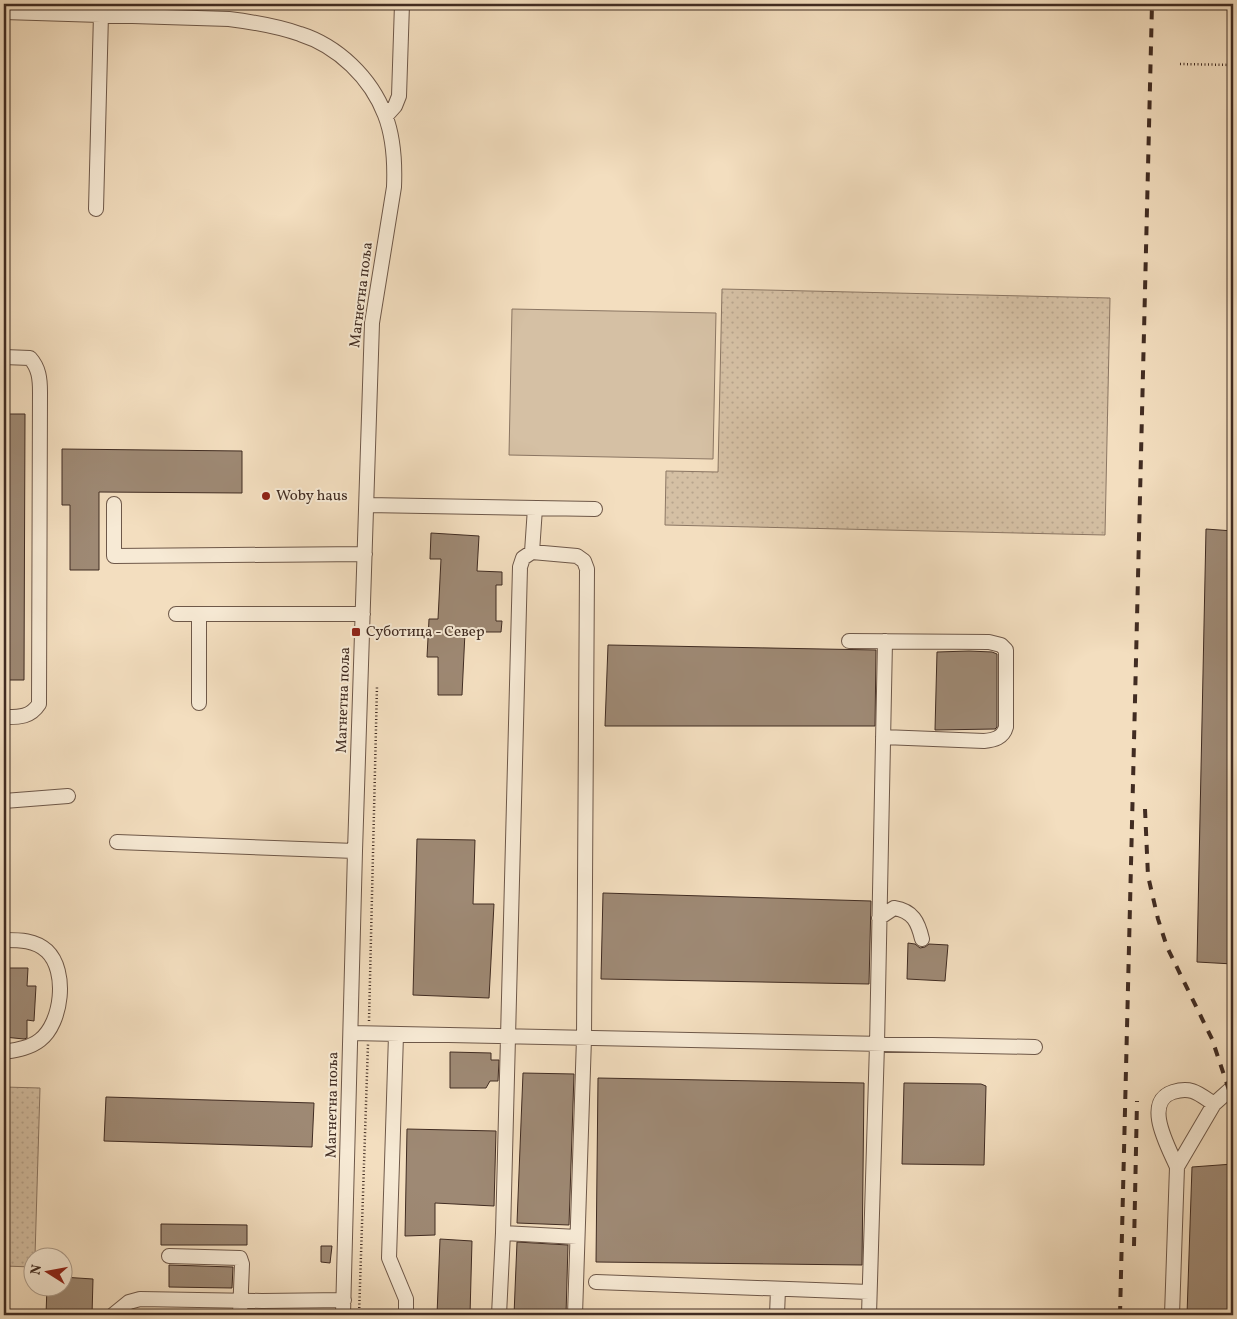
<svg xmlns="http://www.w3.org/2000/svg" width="1237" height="1319" viewBox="0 0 1237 1319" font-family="Vollkorn,serif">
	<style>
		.grass { fill: url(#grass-dots); stroke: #8b7663 }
		.pitch { fill: #d5c0a4; stroke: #8b7663 }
		.building { fill: #9e8974; stroke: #412c22 }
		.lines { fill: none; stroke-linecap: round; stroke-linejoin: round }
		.minor-casing { stroke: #6e5849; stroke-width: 16 }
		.path { stroke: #412c22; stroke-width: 2.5; stroke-dasharray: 1 2.5; stroke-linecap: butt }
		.minor { stroke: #f7ead5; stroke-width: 14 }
		.rail { stroke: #412c22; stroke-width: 4; stroke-dasharray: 9 9; stroke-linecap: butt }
		.poi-dot { fill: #8f2418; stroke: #f7ead5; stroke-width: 2 }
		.labels { text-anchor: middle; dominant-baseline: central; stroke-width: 4; stroke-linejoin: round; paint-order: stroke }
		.street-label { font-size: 15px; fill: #412c22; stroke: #f7ead5 }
		.poi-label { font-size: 15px; fill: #412c22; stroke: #f7ead5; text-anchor: start }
	</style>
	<defs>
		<pattern id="grass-dots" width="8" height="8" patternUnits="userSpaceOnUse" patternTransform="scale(1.25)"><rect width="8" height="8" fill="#d5c0a4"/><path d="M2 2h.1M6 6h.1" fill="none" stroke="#b8a58d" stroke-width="1.8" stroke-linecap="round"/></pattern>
	</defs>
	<rect width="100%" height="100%" fill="#f3debf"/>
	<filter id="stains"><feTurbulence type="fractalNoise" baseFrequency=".004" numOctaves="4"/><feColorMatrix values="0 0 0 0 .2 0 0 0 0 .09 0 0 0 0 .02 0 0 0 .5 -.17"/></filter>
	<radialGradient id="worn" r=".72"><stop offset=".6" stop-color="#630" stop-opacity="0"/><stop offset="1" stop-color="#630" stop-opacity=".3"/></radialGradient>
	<!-- grass -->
	<path class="grass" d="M722,289l388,9 -5,237 -440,-10 1,-54 52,1z
		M4,1087l36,1 -5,168h-3v11l-28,-1z"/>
	<!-- pitch -->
	<path class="pitch" d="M512,309l204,4 -3,146 -204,-4z"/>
	<!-- building -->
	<path class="building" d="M4,414h21l-1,266h-20z
		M62,449l180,2v42l-143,-1v78h-29v-65h-8z
		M1206,529l27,2v433l-36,-2z
		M431,533l48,3 -2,35 25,1v13h-6v36h6l-1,11h-36l-3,63h-24v-38h-11l2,-38h9l3,-60h-11z
		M608,645l268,5 -1,76h-270z
		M969,651l23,1 5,2v73l-2,2 -60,1 2,-78z
		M417,839l58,1 -2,64h21l-5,94 -76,-3z
		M603,893l268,8 -2,83 -268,-5z
		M908,943l7,1 5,4 5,-1 4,-3 19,1 -3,36 -38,-2z
		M4,968h24l-1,18h9l-2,35 -7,-1v18l-3,1 -20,-2z
		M450,1052l41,1v7h8l-1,21h-8l-4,7h-36z
		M523,1073l51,1 -5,151 -52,-2z
		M598,1078l266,5 -2,182 -266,-3z
		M904,1083l77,1 5,2 -2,79 -82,-1z
		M106,1097l208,6 -2,44 -208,-6z
		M407,1129l89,2 -2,75 -59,-3v32l-30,1z
		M1233,1164l-1,151h-45l5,-148z
		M161,1224l86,1v20h-86z
		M440,1239l32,2 -2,74h-33z
		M517,1242l51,3 -2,70h-52z
		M321,1246h11l-2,17 -9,-1z
		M169,1265l64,2 -1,21 -63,-1z
		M62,1277l31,2 -1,36h-46l1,-29h15z"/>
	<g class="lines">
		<defs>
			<path id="minor" d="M4,12l225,7c24,3 48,7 71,15 38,12 71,44 85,81 9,23 10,48 9,72l-22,136 -17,528 -12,464
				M386,116l9,-10 4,-10 3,-92
				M96,209l5,-195
				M4,357l26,1c9,10 10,21 10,34l-1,312c-9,14 -21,13 -35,13
				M114,504v52l251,-2
				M367,505l228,4
				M532,552l3,-44
				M176,614h187
				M199,614v89
				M849,641l140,1 12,3 5,5v77c-3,11 -12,13 -22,14l-101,-4
				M4,801l64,-5
				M117,842l238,9
				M879,918l15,-10c19,3 24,14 28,31
				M4,940c16,0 31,0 43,11 21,20 15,72 -7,89 -10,8 -24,10 -36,12
				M351,1033l684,14
				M396,1035l-7,223 17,41v16
				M1177,1167c-8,-19 -35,-65 -4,-75 19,-6 26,2 41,12
				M503,1233l74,4
				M169,1256l71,2 2,6 -2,51
				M596,1282l273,10
				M113,1315l16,-13 11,-3 122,2 82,-1
				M499,1315l4,-82 17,-666 3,-9 9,-6 45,4 7,5 3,8 -3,469 -9,277
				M777,1315l1,-26
				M869,1315l8,-271 8,-403
				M1172,1315l5,-148 37,-63 19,-17"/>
		</defs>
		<!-- minor casing -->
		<use href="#minor" class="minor-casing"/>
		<!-- path -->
		<path class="path" d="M1180,64l53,1
			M369,1021l8,-335
			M359,1315l9,-271"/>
		<!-- minor -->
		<use href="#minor" class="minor"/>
		<!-- rail -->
		<path class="rail" d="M1145,809l3,67 10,43 9,28 45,92 17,51 4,19
			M1134,1246l3,-145
			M1120,1315l32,-1311"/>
	</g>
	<!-- markers -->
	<g class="poi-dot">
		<circle cx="266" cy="496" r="5"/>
		<rect x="351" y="627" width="10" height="10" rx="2.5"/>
	</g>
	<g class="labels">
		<!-- street labels -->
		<g class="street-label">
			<text transform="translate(362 295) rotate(-83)">Магнетна поља</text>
			<text transform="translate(344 700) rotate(-88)">Магнетна поља</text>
			<text transform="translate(333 1105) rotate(-89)">Магнетна поља</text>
		</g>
		<!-- poi labels -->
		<g class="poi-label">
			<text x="276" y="496">Woby haus</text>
			<text x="366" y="632">Суботица - Север</text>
		</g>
	</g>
	<!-- margin -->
	<rect width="1237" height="1319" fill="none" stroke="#f3debf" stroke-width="20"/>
	<rect x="5" y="5" width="1227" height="1309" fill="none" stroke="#412c22" stroke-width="2.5"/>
	<rect x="10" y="10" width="1217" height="1299" fill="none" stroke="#412c22"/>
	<!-- north arrow -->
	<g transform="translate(48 1272) rotate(281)"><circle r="24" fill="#f7ead5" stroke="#ae9e8d"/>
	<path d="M0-4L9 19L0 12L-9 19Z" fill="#8f2418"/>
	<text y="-8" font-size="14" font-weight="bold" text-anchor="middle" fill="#412c22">N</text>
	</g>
	<rect width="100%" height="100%" filter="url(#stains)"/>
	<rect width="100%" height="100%" fill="url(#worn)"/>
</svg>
